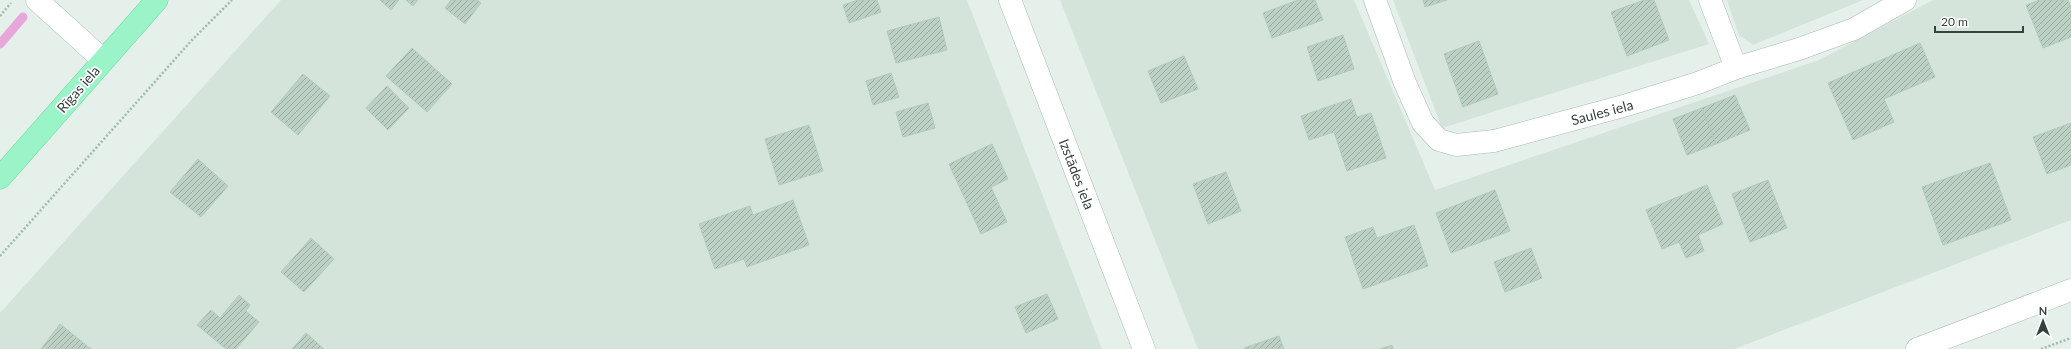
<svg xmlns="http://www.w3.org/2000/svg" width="2071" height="349" viewBox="0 0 2071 349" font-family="Lato,sans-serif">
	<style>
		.residential { fill: #d4e4db }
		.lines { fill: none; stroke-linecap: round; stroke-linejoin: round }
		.stream { stroke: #e8a7db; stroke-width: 9 }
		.building { fill: url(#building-hatch); stroke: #b0cbbb }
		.minor-casing { stroke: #a9bbb1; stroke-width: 23 }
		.primary-casing { stroke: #6ed6a1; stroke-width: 23 }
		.path { stroke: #9cbba9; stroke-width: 2.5; stroke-dasharray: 2 2; stroke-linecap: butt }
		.minor { stroke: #fff; stroke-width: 22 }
		.primary { stroke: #9bf3c8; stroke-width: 22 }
		.labels { text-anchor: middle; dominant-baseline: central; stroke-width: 3.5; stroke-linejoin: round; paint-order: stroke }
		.street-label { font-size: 14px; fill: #35423b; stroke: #fff }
	</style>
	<defs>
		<pattern id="building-hatch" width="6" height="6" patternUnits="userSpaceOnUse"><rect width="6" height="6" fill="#bcd1c4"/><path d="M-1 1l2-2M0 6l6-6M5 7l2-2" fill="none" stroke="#9aaba0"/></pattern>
	</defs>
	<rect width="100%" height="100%" fill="#e5f0eb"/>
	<!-- residential -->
	<path class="residential" d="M281,0h686l135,349h-1102v-36z
		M1060,0h294l81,190 384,-130 114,-60h138v220l-337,129h-536z
		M1393,0h296l20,44 -267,84z
		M1727,0h136l-110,45 -14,-10z"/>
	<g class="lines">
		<!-- stream -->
		<path class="stream" d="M0,44l23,-27"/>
	</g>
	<!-- building -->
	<path class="building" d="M380,0h19l-8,10z
		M406,0h12l-5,6z
		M451,0h26l4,3 -16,21 -20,-16z
		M858,0h19l4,12 -32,11 -6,-18z
		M1298,0h17l8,20 -51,18 -9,-25z
		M1423,0h24l-22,7z
		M1644,0h10l15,40 -42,16 -16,-44z
		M2040,0h28l3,7v30l-28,11 -17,-43z
		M939,17l8,33 -51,13 -9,-32z
		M1343,35l11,34 -36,12 -11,-34z
		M1479,41l19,53 -35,13 -19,-53z
		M1920,43l15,34 -51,22 10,23 -41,18 -25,-57z
		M412,48l40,36 -25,28 -41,-36z
		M1184,56l14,33 -37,14 -13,-32z
		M891,73l8,24 -26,8 -7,-24z
		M303,74l27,22 -32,39 -27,-23z
		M387,86l22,22 -21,22 -22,-22z
		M1735,95l15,35 -34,14 -14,-36z
		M1351,99l6,18 14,-4 15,45 -39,13 -13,-39 -25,8 -8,-24z
		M928,103l7,25 -32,9 -7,-25z
		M1702,108l14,36 -29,11 -14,-36z
		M2071,123v42l-24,9 -14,-37z
		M809,125l14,46 -44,14 -14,-46z
		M992,144l16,35 -17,8 16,35 -26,12 -32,-70z
		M198,159l30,27 -27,31 -31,-25z
		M1990,163l21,57 -68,25 -21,-58z
		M1226,172l15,39 -33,13 -15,-40z
		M1768,180l19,48 -37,14 -18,-48z
		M1707,185l16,39 -25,11 6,16 -18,7 -7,-16 -17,7 -16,-39z
		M1495,190l15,41 -59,22 -15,-40z
		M793,200l16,45 -62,22 -3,-8 -29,10 -16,-45 51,-18 3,9z
		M1414,225l14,41 -65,23 -18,-52 28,-10 4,11z
		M311,238l23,21 -30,33 -23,-20z
		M1531,248l11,30 -37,14 -11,-30z
		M1047,294l11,25 -32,14 -11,-26z
		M239,295l11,10 -4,6 13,11 -23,27h-10l-29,-24 14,-15 9,8z
		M60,324l31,25h-50z
		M306,333l18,16h-32z
		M1279,336l5,13h-39l-1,-1z
		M1392,345l1,4h-13z"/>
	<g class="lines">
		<defs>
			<path id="minor" d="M37,0l66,60
				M1010,0l134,349
				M1375,0l30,83 18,40 16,17 17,5 38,-4 133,-36 71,-22 38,-15 63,-19 55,-20 51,-29
				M1710,0l26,68
				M1917,349l154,-59"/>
			<path id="primary" d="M0,178l157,-178"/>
		</defs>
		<!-- minor casing -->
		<use href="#minor" class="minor-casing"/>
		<!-- primary casing -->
		<use href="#primary" class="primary-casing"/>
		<!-- path -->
		<path class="path" d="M0,16l11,-13
			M0,256l192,-216 40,-40
			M2041,349l30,-11"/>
		<!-- minor -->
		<use href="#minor" class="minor"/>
		<!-- primary -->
		<use href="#primary" class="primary"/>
	</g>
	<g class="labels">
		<!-- street labels -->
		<g class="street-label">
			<text transform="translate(78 89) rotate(-49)">Rīgas iela</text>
			<text transform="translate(1602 112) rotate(-15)">Saules iela</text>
			<text transform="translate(1077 174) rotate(69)">Izstādes iela</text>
		</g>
	</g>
	<!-- north arrow -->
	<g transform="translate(2043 321)" stroke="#ffffff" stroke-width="3" paint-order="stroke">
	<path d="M0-3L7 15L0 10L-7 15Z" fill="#35423b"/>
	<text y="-6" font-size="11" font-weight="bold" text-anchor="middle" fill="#35423b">N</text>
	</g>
	<!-- scale -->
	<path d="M1935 26v6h88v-6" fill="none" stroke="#35423b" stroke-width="2"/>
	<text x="1941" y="26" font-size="12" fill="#35423b" stroke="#ffffff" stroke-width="3" paint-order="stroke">20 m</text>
</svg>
